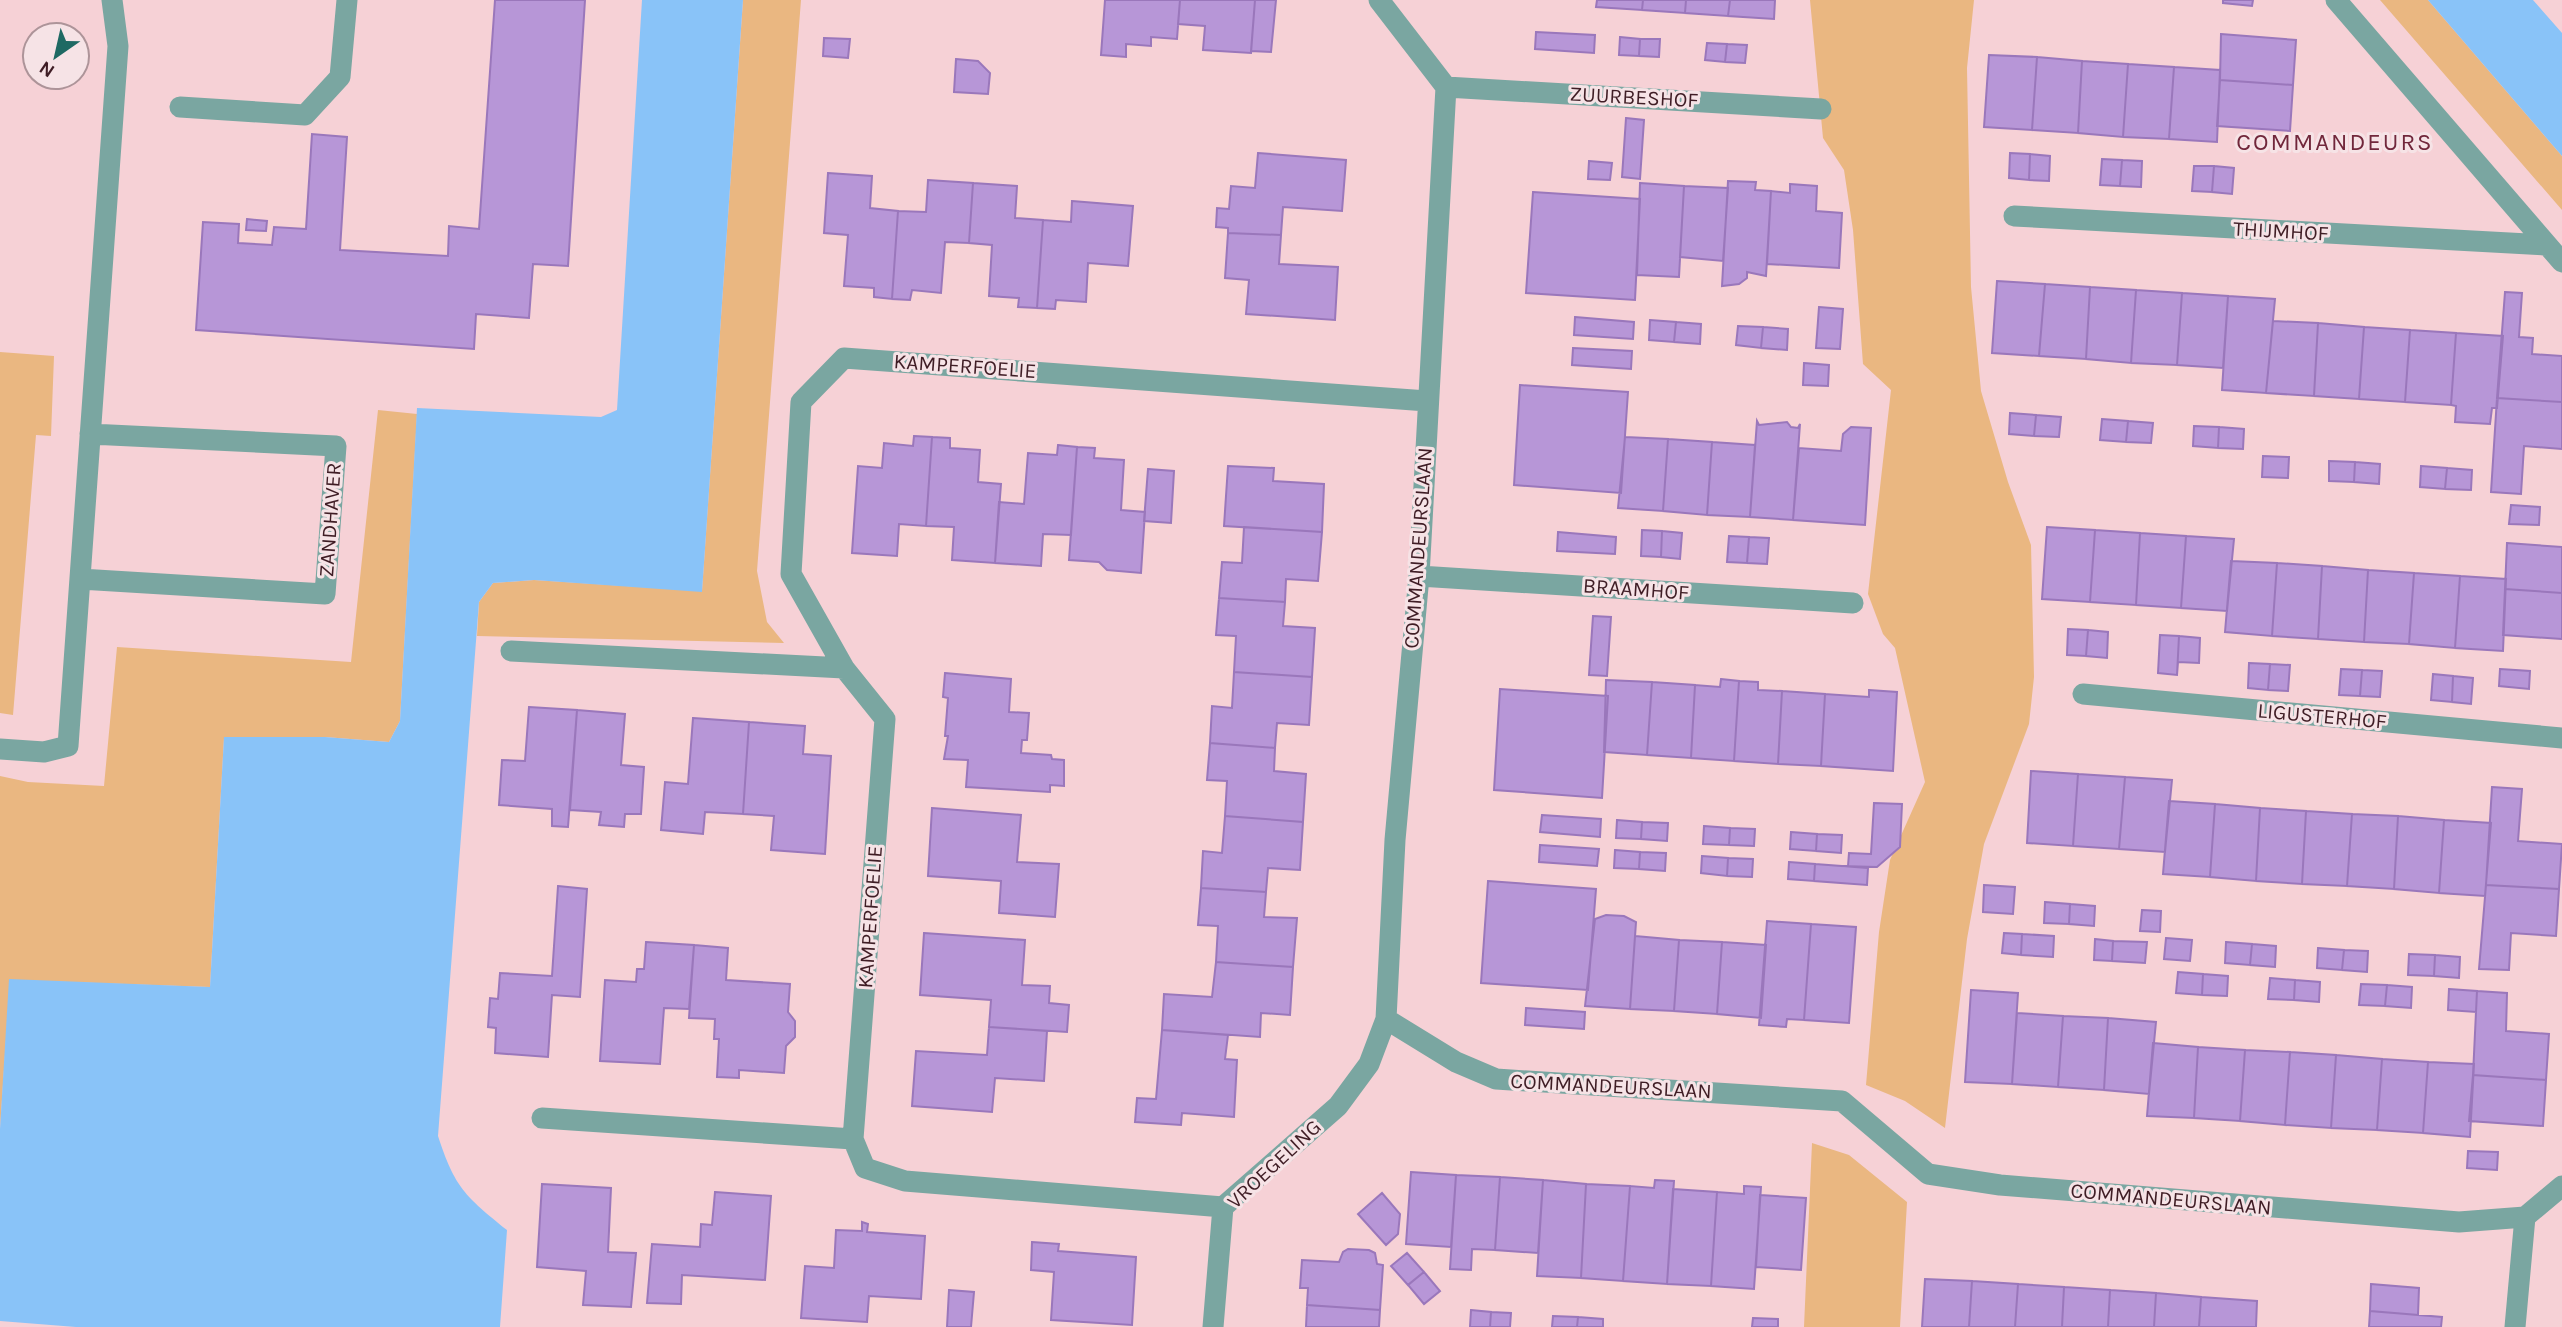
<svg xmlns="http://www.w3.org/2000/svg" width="2562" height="1327" viewBox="0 0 2562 1327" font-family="Karla,sans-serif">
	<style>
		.green { fill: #eab781 }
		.water { fill: #89c3f8 }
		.building { fill: #b796d7; stroke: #9a77bb; stroke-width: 2 }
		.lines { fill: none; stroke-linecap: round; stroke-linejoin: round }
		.minor { stroke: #7aa6a1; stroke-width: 21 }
		.labels { text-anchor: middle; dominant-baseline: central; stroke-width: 6; stroke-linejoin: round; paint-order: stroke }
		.street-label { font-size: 21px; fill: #3f1d25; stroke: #f6e3e6 }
		.quarter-label { font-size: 24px; letter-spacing: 2px; fill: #71273b; stroke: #f6e3e6 }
	</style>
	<rect width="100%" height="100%" fill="#f6d1d6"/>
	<!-- green -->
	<path class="green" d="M743,0h58l-44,571 10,51 17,21 -307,-7 2,-34 14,-19 41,-3 168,11z
		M1810,0h164l-7,68 4,219 10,104 27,91 23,63 3,132 -5,47 -45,120 -17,95 -22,189 -40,-27 -39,-16 13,-153 11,-72 35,-78 -30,-134 -12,-14 -15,-40 23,-204 -28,-26 -10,-134 -9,-60 -21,-32z
		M2380,0h48l134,156v54z
		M0,352l54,4 -3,80 -15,-1 -23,280 -13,-2z
		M378,410l39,4 -17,307 -11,21 -64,-5 -101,1 -14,249 -200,-7 -10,149v-353l28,6 76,4 13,-139 234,15z
		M1812,1143l37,12 58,47 -7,125h-96z"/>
	<!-- water -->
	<path class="water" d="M642,0h101l-41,592 -168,-12 -41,3 -14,19 -41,534c17,52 27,60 69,94l-7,97h-424l-76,-6v-192l9,-150 201,8 14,-250h101l64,5 11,-21 17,-313 184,9 16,-7z
		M2428,0h105l29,33v123z"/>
	<!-- building -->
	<path class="building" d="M495,0h90l-17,266 -35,-2 -4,54 -53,-4 -2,35 -278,-19 7,-108 36,2 -1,19 34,2 2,-18 32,2 6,-95 35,3 -7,113 108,6 1,-30 30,3z
		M1105,0h75l-3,39 -26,-2v9l-25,-2v13l-25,-2z
		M1180,0h75l-4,53 -48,-3 2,-24 -27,-2z
		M1255,0h21l-5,52 -20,-1z
		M1597,0h46l-1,10 -46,-3z
		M1643,0h43l-1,13 -43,-3z
		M1686,0h44l-2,16 -43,-3z
		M1730,0h45l-1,19 -46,-3z
		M2223,0h30l-1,6 -29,-3z
		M1536,32l59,3 -1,18 -59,-4z
		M2221,34l75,6 -3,45 -73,-5z
		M1620,37l20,2 -1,17 -20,-1z
		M824,38l26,1 -2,19 -25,-2z
		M1640,39h20l-1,18 -20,-1z
		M1707,43l20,1 -2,18 -20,-2z
		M1727,44l20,1 -2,18 -20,-1z
		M1989,55l48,2 -5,73 -48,-3z
		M2037,57l45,4 -4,72 -46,-3z
		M956,59l22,2 12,12 -2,21 -34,-2z
		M2082,61l46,3 -5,73 -45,-4z
		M2128,64l46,3 -5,72 -46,-2z
		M2174,67l46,3 -3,72 -48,-3z
		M2220,80l73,5 -3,46 -73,-5z
		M1626,118l18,2 -4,59 -18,-2z
		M1258,153l88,7 -4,51 -59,-4 -2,28 -53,-2v-5l-12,-1 1,-19 12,1 2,-23 24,2z
		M2010,153l20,1 -1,26 -20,-2z
		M2030,154l20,2 -1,25 -20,-1z
		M2102,159l20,1 -2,26 -20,-1z
		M2122,160l20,1 -1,26 -21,-1z
		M1589,161l23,2 -2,17 -22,-1z
		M2194,166h20l-2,26 -20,-1z
		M2214,166l20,2 -2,26 -20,-2z
		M828,173l44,3 -2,32 28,3 -6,88 -18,-2v-9l-30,-2 4,-51 -24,-2z
		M928,180l45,3 -4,60 -24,-1 -4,51 -29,-3 -2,10 -18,-1 6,-88 28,1z
		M1728,181l28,1 -1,8 16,1 -5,85 -19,-4v6l-8,6 -17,2z
		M973,183l44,3 -2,32 28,2 -6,88 -19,-1 1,-9 -30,-2 3,-51 -23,-2z
		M1640,183l44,3 -5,91 -42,-2z
		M1790,184l27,2 -1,25 26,2 -3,55 -72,-4 4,-73 19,2z
		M1684,186l44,2 -5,73 -43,-4z
		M1533,192l107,7 -5,101 -109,-7z
		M1072,201l61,5 -5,60 -40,-3 -2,39 -30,-2 -1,9 -18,-1 6,-88 28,2z
		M247,219l20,2 -1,10 -20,-1z
		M1228,233l53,2 -2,29 59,3 -3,53 -89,-6 3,-34 -24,-2z
		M1997,281l48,3 -6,72 -47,-3z
		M2045,284l45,3 -4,72 -47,-3z
		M2090,287l46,3 -5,73 -45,-4z
		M2136,290l46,3 -5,72 -46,-2z
		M2505,292l17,1 -3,44 14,1 -1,16 30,2v46l-65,-4z
		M2182,293l46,3 -5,72 -46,-3z
		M2228,296l47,3 -9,94 -44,-3z
		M1819,307l24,2 -3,40 -24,-1z
		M1575,317l59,5 -1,17 -59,-4z
		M1650,320l26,2 -2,20 -25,-2z
		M2273,321l45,2 -4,73 -48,-3z
		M1676,322l25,2 -1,20 -26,-2z
		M2318,323l46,4 -5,72 -45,-3z
		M1738,326l25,1 -2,21 -25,-3z
		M1763,327l25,2 -1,21 -26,-2z
		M2364,327l46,3 -5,72 -46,-3z
		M2410,330l46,3 -5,72 -46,-3z
		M2456,333l47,3 -6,72h-5l-2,16 -35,-2 1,-16 -5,-1z
		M1573,348l59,3 -1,18 -59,-4z
		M1804,363l25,2 -1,21 -25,-1z
		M1520,385l108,7 -7,101 -107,-8z
		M2497,398l65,4v47l-38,-3 -3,48 -30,-2z
		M2010,413l26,2 -2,21 -25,-2z
		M2036,415l25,2 -2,20 -25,-1z
		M2102,419l26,2 -2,21 -26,-2z
		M1757,421l2,4 28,-3 4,5 7,1 2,-4 -7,96 -43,-3z
		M2128,421l25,2 -2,20 -25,-1z
		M2194,426l25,1 -1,21 -25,-2z
		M1851,427l20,1 -6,97 -72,-5 6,-72 42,3 2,-17z
		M2219,427l25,2 -1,20 -25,-1z
		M914,436l18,1 -6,89 -27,-2 -2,32 -45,-3 6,-87 24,2 2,-25 29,3z
		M932,437l18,1v10l30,2 -2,32 23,2 -6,79 -43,-3 2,-33 -28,-1z
		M1625,437l43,2 -5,72 -45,-3z
		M1668,439l44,3 -5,73 -44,-4z
		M1712,442l43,3 -5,72 -43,-2z
		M1058,445l19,2 -6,88 -28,-1 -2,32 -46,-3 4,-61 25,2 4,-51 29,2z
		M1077,447l18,1 -1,10 30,2 -3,50 24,2 -4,61 -34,-3 -8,-8 -30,-2z
		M2263,456l26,1 -1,21 -26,-1z
		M2329,461l26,1 -1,20 -25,-1z
		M2355,462l25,2 -1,20 -25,-2z
		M1228,466l46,2 -1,13 51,3 -2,48 -98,-6z
		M2421,466l26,2 -2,21 -25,-2z
		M2447,468l25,2 -1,20 -26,-1z
		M1148,469l26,2 -3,52 -27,-2z
		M2511,505l29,2 -1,18 -30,-1z
		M1244,527l78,5 -4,49 -32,-2 -1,23 -66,-4 3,-36 20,1z
		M2047,527l48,3 -5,72 -48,-3z
		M1642,530l20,1 -1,26 -20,-1z
		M2095,530l45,3 -4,72 -46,-3z
		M1662,531l20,2 -2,26 -19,-2z
		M1558,532l58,5 -1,17 -58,-3z
		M2140,533l46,3 -5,72 -45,-3z
		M1729,536l20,1 -2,26 -20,-1z
		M2186,536l48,3 -7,72 -46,-3z
		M1749,537l20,1 -2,26 -20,-1z
		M2507,543l55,4v46l-57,-4z
		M2231,561l46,2 -5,73 -47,-4z
		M2277,563l45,3 -4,73 -46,-3z
		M2322,566l46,4 -4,72 -46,-3z
		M2368,570l46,3 -5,71 -45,-2z
		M2414,573l46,3 -5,72 -46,-4z
		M2460,576l46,3 -3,72 -48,-3z
		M2505,589l57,4v46l-59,-4z
		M1219,598l66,4 -2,24 32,2 -3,49 -78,-5 2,-36 -20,-1z
		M1593,616l18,1 -4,59 -18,-1z
		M2068,629l20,1 -2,26 -19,-1z
		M2088,630l20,2 -1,26 -21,-2z
		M2160,635l19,1 -2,39 -19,-2z
		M2179,636l21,2 -1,25 -21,-1 -1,13z
		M2249,663l21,1 -2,26 -20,-2z
		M2270,664l20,1 -2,26 -20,-1z
		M2341,669l21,1 -2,26 -21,-1z
		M2500,669l30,2 -1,18 -30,-3z
		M2362,670l20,1 -2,26 -20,-1z
		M1234,672l78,5 -3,48 -32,-2 -2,25 -65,-5 2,-37 20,2z
		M945,673l66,6 -2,33 20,1 -2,27h-5l-1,13 30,2 1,4 12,1v26l-14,-1v7l-84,-5 2,-27 -24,-1 4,-23h-3l3,-38 -5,-1z
		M2433,674l20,2 -1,26 -21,-2z
		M2453,676l20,2 -2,26 -19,-2z
		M1721,679l18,2 -5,80 -43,-3 4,-73 25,2z
		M1606,680l46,2 -5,73 -43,-3z
		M1739,681l19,1v8l24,1 -4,73 -44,-3z
		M1652,682l43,3 -4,73 -44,-3z
		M1500,689l108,7 -6,102 -108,-8z
		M1869,690l28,2 -4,79 -72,-5 4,-72 44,3z
		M1782,691l43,3 -4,72 -43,-2z
		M529,707l48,3 -9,117 -16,-1v-17l-53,-4 3,-45 23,1z
		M577,710l48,4 -4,51 23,2 -3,47h-16l-1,13 -25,-2 2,-13 -31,-2z
		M693,718l56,4 -6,92 -38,-2 -2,22 -42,-4 4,-48 23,2z
		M749,722l56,4 -2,28 28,2 -6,98 -54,-4 3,-34 -31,-2z
		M1210,743l65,5 -1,23 32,3 -3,48 -78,-6 2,-35 -20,-1z
		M2031,771l47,3 -5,72 -46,-3z
		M2078,774l47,3 -6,72 -46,-3z
		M2125,777l47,3 -7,72 -46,-3z
		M2492,787l30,2 -4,52 44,3 -3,45 -73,-4z
		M2169,801l46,3 -5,73 -47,-3z
		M1874,803l28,1 -2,43 -23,20 -37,-1h8l1,-13 22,1z
		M2215,804l45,4 -4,73 -46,-4z
		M932,808l89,7 -4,47 42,2 -4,53 -56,-4 2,-32 -73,-5z
		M2260,808l46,3 -4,73 -46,-3z
		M2306,811l46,3 -5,72 -45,-2z
		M2352,814l46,2 -4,73 -47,-3z
		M1542,815l59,4 -1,18 -60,-5z
		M1225,816l78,6 -3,48 -32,-2 -2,24 -65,-4 2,-37 19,2z
		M2398,816l46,4 -5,73 -45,-4z
		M1617,820l25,2 -1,17 -25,-1z
		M2444,820l47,3 -6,73 -46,-3z
		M1642,822l26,1 -1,18 -26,-2z
		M1704,826l26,2 -1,17 -26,-1z
		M1730,828l25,1 -1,17 -25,-1z
		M1791,832l26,2 -1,17 -26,-2z
		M1817,834l25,1 -1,18 -25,-2z
		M1540,845l59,4 -2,17 -58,-4z
		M1615,850l25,2 -1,17 -25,-1z
		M1640,852l26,1 -1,18 -26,-2z
		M1702,856l26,2 -1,18 -26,-3z
		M1728,858l25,1 -1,18 -25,-1z
		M1789,862l26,2 -1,17 -26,-2z
		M1815,864l53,4 -1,17 -53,-4z
		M1488,881l108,8 -8,101 -107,-7z
		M1984,885l31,2 -2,27 -30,-2z
		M2486,885l73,4 -3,47 -45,-3 -2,37 -30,-1z
		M558,886l29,3 -7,108 -28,-2 -4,62 -53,-4 1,-25 -8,-1 2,-29 8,1 2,-26 52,3z
		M1201,888l65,4 -2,25 33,1 -4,49 -77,-5 2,-36 -20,-1z
		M2045,902l25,2 -1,20 -25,-1z
		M2070,904l25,2 -1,20 -25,-2z
		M2142,910l19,1 -1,21 -20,-1z
		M1606,915l18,1 12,6 -6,87 -45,-3 10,-87z
		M1767,921l44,3 -7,96 -17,-1 -1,8 -27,-2z
		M1811,924l45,3 -7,96 -45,-3z
		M924,933l101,7 -3,45 28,1 -1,17 20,2 -2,27 -78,-5 2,-27 -71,-5z
		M2004,933l18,1 -1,21 -19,-2z
		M2022,934l32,2 -1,21 -32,-2z
		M1635,936l44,4 -5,71 -44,-2z
		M2166,938l26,2 -2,21 -26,-2z
		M2095,939l18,2 -1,20 -18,-1z
		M1679,940l43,2 -5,72 -43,-3z
		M2113,941l34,1 -2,21 -33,-2z
		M646,942l48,3 -5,64 -25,-1 -4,56 -60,-3 5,-81 31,2 1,-13h7z
		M1722,942l44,3 -5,73 -44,-4z
		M2226,942l26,2 -2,21 -25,-2z
		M2252,944l24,2 -1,21 -25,-2z
		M694,945l34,3 -2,32 64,4 -2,28 7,9v16l-9,9 -2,27 -45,-3v8l-22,-1 2,-38h-5l1,-20 -26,-1z
		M2318,948l26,2 -2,20 -25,-2z
		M2344,950l24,1 -1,21 -25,-2z
		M2409,954l26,1 -1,21 -26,-1z
		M2435,955l25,2 -1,21 -25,-2z
		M1216,962l77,5 -3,48 -29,-2 -1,24 -98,-7 2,-36 48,3z
		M2178,972l25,2 -1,21 -26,-2z
		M2203,974l25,2 -1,20 -25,-1z
		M2270,978l25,2 -1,20 -26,-1z
		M2295,980l25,2 -1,20 -25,-2z
		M2361,984l26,1 -2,21 -26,-1z
		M2387,985l25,2 -1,21 -26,-2z
		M2449,989l28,2 -1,21 -28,-2z
		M1971,990l47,3 -6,91 -47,-2z
		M2477,991l30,2 -1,38 43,3 -3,46 -73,-5z
		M1526,1008l59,4 -1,17 -59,-4z
		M2017,1013l46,3 -5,71 -46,-3z
		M2063,1016l45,2 -4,72 -46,-3z
		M2108,1018l48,4 -7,72 -45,-4z
		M989,1027l58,4 -3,50 -49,-3 -3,34 -80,-6 4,-55 71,4z
		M1162,1030l66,5 -3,24 12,1 -3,57 -52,-4 -1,12 -46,-3 2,-24 19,1z
		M2153,1043l45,4 -4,71 -47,-2z
		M2198,1047l47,3 -5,71 -46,-3z
		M2245,1050l45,2 -5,73 -45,-4z
		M2290,1052l46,3 -5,73 -46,-3z
		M2336,1055l46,4 -5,71 -46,-2z
		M2382,1059l46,3 -5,71 -46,-3z
		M2428,1062l46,2 -4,73 -47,-4z
		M2473,1075l73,5 -3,46 -74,-5z
		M2468,1151l30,1 -1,18 -30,-2z
		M1411,1172l45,3 -5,72 -45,-3z
		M1456,1175l44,2 -5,73 -23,-1 -1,21 -21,-1z
		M1500,1177l43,3 -5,73 -43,-3z
		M1543,1180l43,4 -5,94 -44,-2z
		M1655,1180l19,1 -7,103 -44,-3 7,-95 24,2z
		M542,1184l69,4 -3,64 28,1 -5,54 -48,-2 3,-34 -49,-4z
		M1586,1184l44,2 -7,95 -42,-3z
		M1744,1186l17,1 -7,102 -43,-3 6,-94 27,2z
		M1673,1189l44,3 -6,94 -44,-2z
		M715,1192l56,4 -6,84 -83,-5 -1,29 -34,-1 5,-59 48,3 1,-23 11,1z
		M1382,1193l18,21 -2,20 -12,11 -28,-31z
		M1760,1195l46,3 -5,72 -45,-3z
		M862,1222l6,2 -1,8 58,4 -4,63 -52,-3 -2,26 -66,-4 4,-52 29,2 2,-38 26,1z
		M1032,1242l27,2 -1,7 78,6 -4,68 -81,-5 3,-48 -23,-2z
		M1348,1249l21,1 6,3 2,11 6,1 -3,45 -73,-5 1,-17h-8l2,-28 37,2 4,-10z
		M1407,1253l17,19 -16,13 -17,-19z
		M1424,1272l16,19 -16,13 -16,-19z
		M1925,1279l47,2 -3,46h-47z
		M1972,1281l46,3 -3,43h-46z
		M2018,1284l46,3 -2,40h-47z
		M2371,1284l48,4 -1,27 -48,-4z
		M2064,1287l46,3 -2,37h-46z
		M949,1290l25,2 -3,35h-24z
		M2110,1290l46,3 -2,34h-46z
		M2156,1293l45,4 -2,30h-45z
		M2201,1297l56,4 -1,26h-57z
		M1307,1305l73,5 -1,17h-73z
		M1471,1310l20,2 -1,15h-20z
		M2370,1311l72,6 -1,10h-72z
		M1491,1312l20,1 -1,14h-20z
		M1553,1316l25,1 -1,10h-25z
		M1578,1317l25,2v8h-26z
		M1753,1318l25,1v8h-26z"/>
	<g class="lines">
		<!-- minor -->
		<path class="minor" d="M1379,0l67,87 -27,489 -24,264 -9,179 70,43 40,17 346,22 86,73 72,11 459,37 66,-5 37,-31
			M2336,0l226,262
			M1446,87l375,22
			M180,107l125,8 35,-38 7,-77
			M2014,216l533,29
			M1419,576l434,27
			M80,579l245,15 11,-148 -246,-12
			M511,651l333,17
			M2083,694l479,44
			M0,749l44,3 24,-6 50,-700 -6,-46
			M542,1118l311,21
			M1223,1207l-318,-26 -40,-13 -12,-29 32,-420 -41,-51 -53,-94 10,-172 43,-44 583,43
			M1213,1327l10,-120 115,-101 31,-42 17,-45
			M2515,1327l10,-110"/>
	</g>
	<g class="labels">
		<!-- street labels -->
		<g class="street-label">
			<text transform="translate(1634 97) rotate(3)">ZUURBESHOF</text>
			<text transform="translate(2281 231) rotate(3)">THIJMHOF</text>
			<text transform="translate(965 366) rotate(4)">KAMPERFOELIE</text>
			<text transform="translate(330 520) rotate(-86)">ZANDHAVER</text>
			<text transform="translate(1418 548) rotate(-86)">COMMANDEURSLAAN</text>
			<text transform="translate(1636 589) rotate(4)">BRAAMHOF</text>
			<text transform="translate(2322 716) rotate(5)">LIGUSTERHOF</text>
			<text transform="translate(870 917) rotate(-86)">KAMPERFOELIE</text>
			<text transform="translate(1611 1086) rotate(3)">COMMANDEURSLAAN</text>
			<text transform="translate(1274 1164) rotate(-43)">VROEGELING</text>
			<text transform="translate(2171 1199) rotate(5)">COMMANDEURSLAAN</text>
		</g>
		<!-- quarter labels -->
		<g class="quarter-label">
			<text x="2335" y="142">COMMANDEURS</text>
		</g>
	</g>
	<!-- north arrow -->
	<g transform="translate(56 56) rotate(214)"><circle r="33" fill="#f6e3e6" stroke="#ad9499" stroke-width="2"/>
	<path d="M0-5L12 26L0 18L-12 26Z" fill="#1e6963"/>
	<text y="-10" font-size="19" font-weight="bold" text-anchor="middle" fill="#3f1d25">N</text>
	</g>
</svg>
